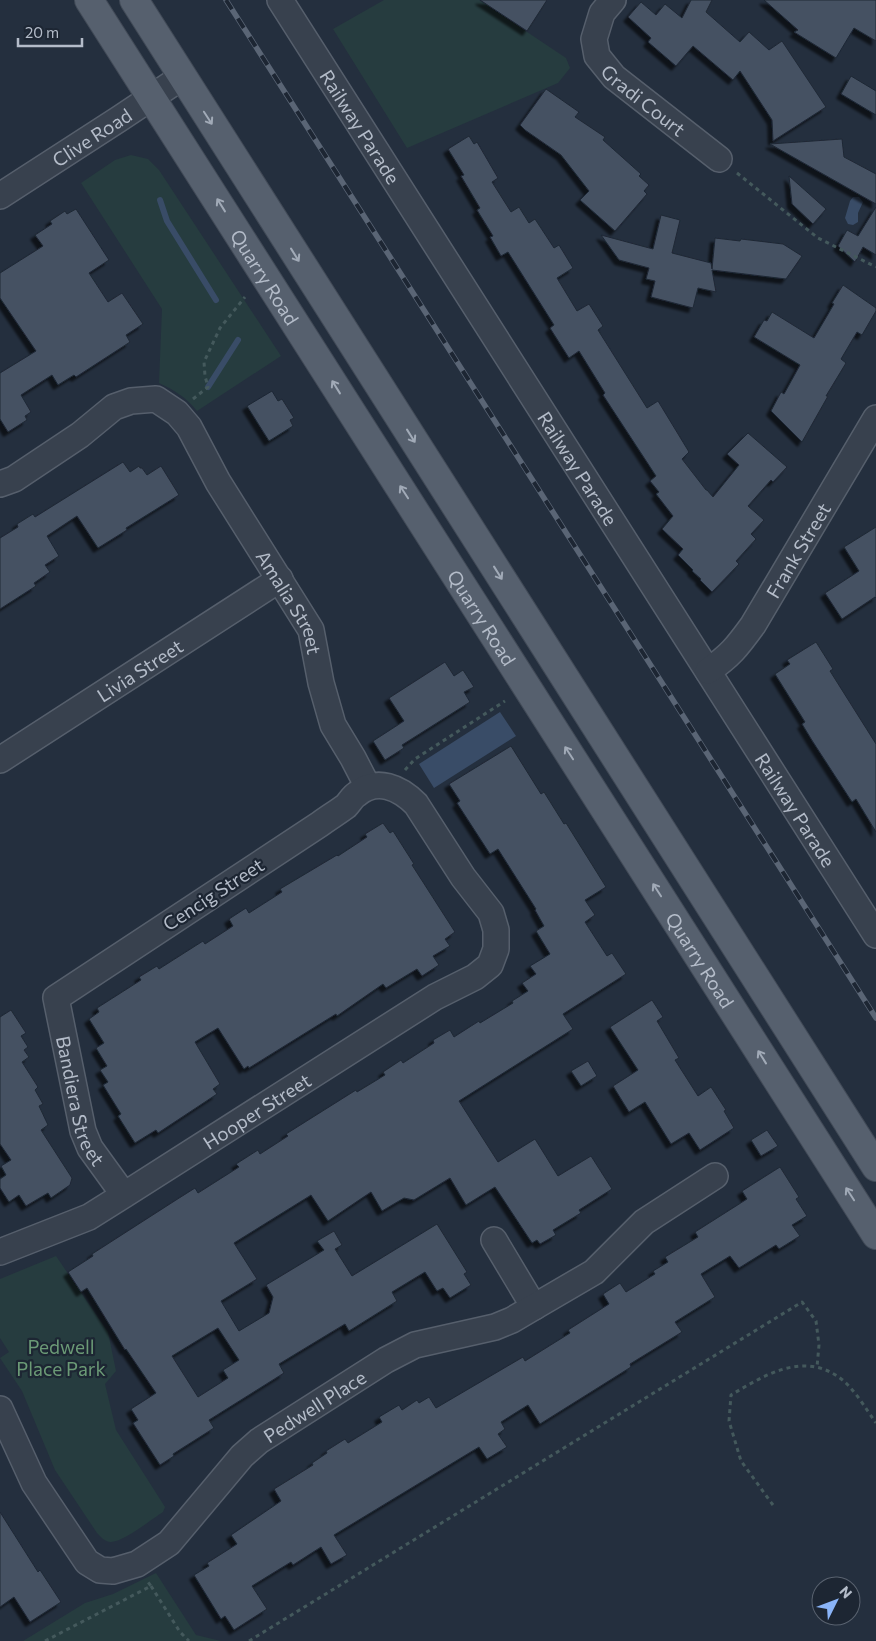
<svg xmlns="http://www.w3.org/2000/svg" width="876" height="1641" viewBox="0 0 876 1641" font-family="Commissioner,sans-serif">
	<style>
		.green { fill: #263c3f }
		.water { fill: #394c67 }
		.lines { fill: none; stroke-linecap: round; stroke-linejoin: round }
		.stream { stroke: #394c67; stroke-width: 6 }
		.building { fill: #455162; stroke: #1f2835; fill-rule: evenodd; filter: url(#shadow) }
		.minor-casing { stroke: #565f6c; stroke-width: 28 }
		.major-casing { stroke: #414a57; stroke-width: 30 }
		.path { stroke: #44595c; stroke-width: 3; stroke-dasharray: 4 4; stroke-linecap: butt }
		.minor { stroke: #38414e; stroke-width: 25 }
		.major { stroke: #56606e; stroke-width: 28 }
		.rail-casing { stroke: #5a6575; stroke-width: 5.5 }
		.rail { stroke: #1d2633; stroke-width: 4; stroke-dasharray: 11; stroke-linecap: butt }
		.oneway { stroke: #a1aab7 }
		.labels { text-anchor: middle; dominant-baseline: central; stroke-width: 4.5; stroke-linejoin: round; paint-order: stroke }
		.street-label { font-size: 19px; fill: #b4bcc9; stroke: #1d2633 }
		.park-label { font-size: 19px; fill: #6b9a76; stroke: #1d2633 }
	</style>
	<defs>
		<filter id="shadow"><feDropShadow dx="-4.5" dy="4.5" stdDeviation="1" flood-color="#0009"/></filter>
	</defs>
	<rect width="100%" height="100%" fill="#242f3e"/>
	<!-- green -->
	<path class="green" d="M384,0h95l87,58 4,10 -12,15 -151,65 -74,-119z
		M131,155l17,4 11,11 122,186 -84,55c-11,-14 -23,-21 -38,-28l3,-74 -81,-126 34,-23z
		M56,1256l52,76 8,39 -11,13 11,46 49,77 -2,5c-11,7 -41,31 -53,30 -6,-1 -9,-5 -13,-9l-42,-63 -33,-79 -22,-33 9,-6 -9,-14v-59z
		M156,1573l40,62 25,6h-198l62,-38 28,-9z"/>
	<!-- water -->
	<path class="water" d="M853,197h6l4,5 -5,11v9l-5,3 -5,-1 -3,-6 5,-17z
		M500,712l16,24 -82,52 -15,-24z"/>
	<g class="lines">
		<!-- stream -->
		<path class="stream" d="M160,200l7,21 49,79
			M208,387l30,-47"/>
	</g>
	<!-- building -->
	<path class="building" d="M480,0h67l-20,31z
		M691,0h21l-6,12 34,30 9,-10 20,18 13,-9 44,66 -53,34 -1,-21 -32,-49 -7,9 -40,-34 -17,20 -28,-24 3,-4 -23,-21 13,-15 15,13 9,-11 17,14z
		M764,0h112v41l-22,-13 -18,30 -42,-26 4,-2z
		M851,76l25,15v24l-35,-21z
		M546,89l33,23 -4,5 30,20 -2,3 38,34 -2,2 10,9 -5,6 3,3 -32,37 -35,-31 9,-9 -28,-36 -36,-25 -5,-5z
		M469,136l5,8 3,-2 21,36 -6,4 19,30 8,-5 10,16 6,-4 19,29 5,-3 14,23 -16,10 20,33 12,-7 14,22 -5,4 49,78 11,-7 31,51 -7,7 24,31h1l6,7 26,-32 -12,-11 21,-21 39,34 -14,15 -2,-2 -23,26 16,14 -13,14 5,5 -20,22 3,3 -27,28 -12,-12 1,-1 -9,-8 1,-1 -15,-15 5,-6 -21,-20 11,-13 -17,-22 3,-2 -9,-11 6,-5 -53,-81 2,-2 -26,-42 -10,7 -19,-30 4,-3 -46,-73 -7,4 -11,-19 3,-1 -16,-26 3,-2 -19,-32 3,-1 -16,-26z
		M842,139l2,18 32,17v30l-106,-60z
		M789,176l37,33 -13,15 -21,-20z
		M876,207v48l-13,-8 -8,15 -17,-16 9,-16 11,6z
		M76,209l33,51 -20,13 19,29 14,-9 21,31 -17,11 4,7 -54,35 -2,-2 -16,10 -6,-10 -31,20 10,17 -6,4 2,4 -19,12 -8,-13v-46l36,-22 -36,-53v-25l43,-27 -8,-11 17,-11 -2,-3 15,-10 2,3z
		M661,215l19,5 -8,33 39,10 1,6 3,-31 25,3 1,-2 42,5 19,12 -16,23 -74,-9 4,22 -18,-4 -5,20 -42,-11 4,-16 -9,-2 3,-11 -30,-8 -18,-25 52,14z
		M843,285l33,23v3l-14,24 -5,-3 -16,27 5,4 -20,33h2l-26,46 -31,-31 10,-19 3,2 16,-29 -46,-28 10,-17 3,1 5,-9 42,26 20,-34 -2,-1z
		M272,391l6,10 4,-2 12,19 -4,2 3,6 -24,15 -22,-35z
		M123,462l7,10 9,-6 1,2h2l5,7 14,-9 18,29 -53,33 1,2 -29,18 -21,-32 -30,20 12,20 -14,9 5,7 -16,11 2,3 -36,23v-71l18,-11 -1,-3 16,-10 2,3z
		M876,527v71l-1,-1 -33,22 -17,-26 34,-22 -15,-24z
		M816,642l17,27 -3,2 46,73v88l-20,-33 -4,3 -39,-60 -11,-18 3,-2 -30,-48 15,-10 -3,-4z
		M445,662l9,14 9,-6 11,17 -10,5 6,10 -68,43 2,3 -19,12 -12,-19 31,-20 -15,-23z
		M511,746l30,48 3,-2 20,32 2,-1 40,64 -21,13 10,15 -10,7 22,34 5,-3 14,21 -63,40 10,15 -114,72 39,61 37,-23 23,37 33,-20 21,33 -33,21 2,3 -28,17 3,5 -16,9 -3,-4 -5,3 -37,-56 -29,18 -16,-27 -36,22 -10,-2 -22,13 -11,-19 -43,29 -17,-26 -3,2 -74,46 23,36 -36,22 18,30 30,-18 4,-16 -7,-12 58,-35 -7,-9 17,-10 8,14 -7,4 17,27 85,-52 30,48 -3,2 7,11 -21,13 -7,-10 -6,3 -12,-19 -33,20 5,9 -48,30 -4,-7 -66,40 5,9 -75,47 5,8 -41,26 1,2 -14,9 -27,-42 5,-3 -7,-11 25,-16 -30,-44 -1,1 -38,-62 -6,4 -13,-20 25,-16 -1,-2 84,-54 19,-12 3,5 41,-26 -3,-3 22,-14 2,4 28,-18 -2,-2 70,-44 1,2 28,-17 -2,-3 18,-12 2,3 31,-20 -1,-3 17,-10 4,7 25,-16 1,2 33,-20 -1,-2 16,-10 -6,-8 14,-9 -6,-8 20,-12 -14,-23 8,-5 -9,-16 1,-1 -38,-60 -8,5 -33,-51 3,-2 -11,-17zM218,1328l21,32 -16,10 5,8 -30,19 -26,-41z
		M383,823l7,10 3,-2 21,33 -2,1 43,67 -10,7 5,7 -17,10 6,9 -17,11 -5,-7 -31,19 -3,-4 -46,32 -1,-2 -87,54 -1,-2 -4,3 -26,-41 -23,14 25,42 -7,5 4,5 -59,39 -2,-3 -21,13 -17,-27 3,-2 -18,-29 5,-3 -8,-12 7,-4 -11,-18 8,-5 -15,-24 10,-7 -2,-4 44,-28 -2,-3 18,-11 2,3 44,-28 2,3 28,-18 -4,-7 17,-11 3,5 33,-21 -2,-3 57,-34 1,1 29,-19 -2,-3z
		M652,1000l11,17 -6,4 22,37 -4,2 23,36 13,-9 15,23 -2,1 10,17 -34,22 -11,-17 -18,11 -26,-42 -16,10 -16,-26 25,-16 -28,-43z
		M11,1010l15,23 -5,3 7,11 -4,3 5,7 -7,5 16,25 -3,3 8,14 -4,2 9,19 -7,5 31,48 -2,7 -19,13 -3,-5 -22,13 -7,-11 -10,7 -9,-14v-9l6,-4 -5,-9 10,-6 -11,-16v-127z
		M588,1061l9,15 -16,10 -10,-15z
		M767,1130l11,16 -17,10 -10,-16z
		M780,1167l19,30 -3,2 11,17 -15,9 8,11 -21,13 -3,-4 -37,23 -9,-12 -29,18 14,23 -40,25 7,10 -52,32 1,3 -91,57 -12,-19 -27,17 4,7 -7,5 9,13 -20,12 -8,-12 -145,88 13,20 -16,9 -10,-17 -28,18 -2,-3 -39,24 15,23 -33,21 -9,-14 -4,3 -27,-44 15,-9 -2,-3 30,-19 -6,-9 50,-34 -7,-12 39,-24 -1,-2 15,-10 -1,-2 19,-12 3,4 34,-21 -3,-5 20,-12 3,5 15,-10 2,3 10,-6 7,11 87,-51 2,4 45,-28 -2,-3 41,-26 -6,-10 17,-11 6,9 29,-18 -2,-3 15,-9 -3,-5 33,-20 -3,-5 52,-33 -5,-8z
		M0,1512l38,60 2,-2 21,32 -31,20 -16,-25 -14,10z"/>
	<g class="lines">
		<defs>
			<g id="minor">
				<path id="s1" d="M280,0l596,935"/>
				<path id="s2" d="M613,0l-11,13 -8,26 3,17 17,21 105,82"/>
				<path id="s3" d="M0,196l119,-77 63,-42"/>
				<path id="s4" d="M0,484l14,-5 66,-44 34,-28 17,-6 25,-2 21,14 12,14 29,55 93,148 10,53 12,42 20,33 15,29"/>
				<path id="s5" d="M708,671c22,-15 29,-24 45,-46l123,-207"/>
				<path id="s6" d="M0,760l280,-181"/>
				<path d="M494,1240l40,67"/>
				<path id="s7" d="M0,1252l89,-35 35,-22 311,-198 40,-20 15,-12 6,-16v-19l-5,-17 -28,-36 -47,-73c-16,-16 -39,-27 -59,-10 -5,3 -7,8 -11,12 -8,6 -18,12 -26,18l-264,174 27,133 7,17 34,47"/>
				<path id="s8" d="M0,1409l34,74 53,79 13,8 13,1 24,-7 32,-21 73,-87 17,-15 127,-81 29,-15 80,-18 17,-7 22,-13 60,-35 50,-50 71,-46"/>
			</g>
			<g id="major">
				<path id="s9" d="M89,0l787,1235"/>
				<path d="M134,0l742,1167"/>
			</g>
		</defs>
		<!-- minor casing -->
		<use href="#minor" class="minor-casing"/>
		<!-- major casing -->
		<use href="#major" class="major-casing"/>
		<!-- path -->
		<path class="path" d="M737,173l81,65 58,29
			M193,399l15,-12 -3,-11 -1,-14 16,-34 25,-31
			M405,770l10,-11 90,-58
			M773,1505l-32,-44 -12,-40 2,-26c32,-19 70,-43 106,-19 15,9 29,33 39,47
			M151,1586l29,46 9,9
			M45,1641l106,-55 -3,-4
			M249,1641l553,-339 14,19 3,24 -2,22"/>
		<!-- minor -->
		<use href="#minor" class="minor"/>
		<!-- major -->
		<use href="#major" class="major"/>
		<defs>
			<path id="rail" d="M226,0l650,1018"/>
		</defs>
		<!-- rail casing -->
		<use href="#rail" class="rail-casing"/>
		<!-- rail -->
		<use href="#rail" class="rail"/>
	</g>
	<!-- one-way arrows -->
	<defs><path id="oneway-shaft" d="M-6 0H5M1.5-3L5.5 0L1.5 3" fill="none" stroke-width="1.6" stroke-linecap="round" stroke-linejoin="round" transform="scale(1.25)"/></defs>
	<g class="oneway">
		<use href="#oneway-shaft" transform="translate(208 118) rotate(57)"/>
		<use href="#oneway-shaft" transform="translate(221 205) rotate(-122)"/>
		<use href="#oneway-shaft" transform="translate(295 255) rotate(58)"/>
		<use href="#oneway-shaft" transform="translate(336 387) rotate(-122)"/>
		<use href="#oneway-shaft" transform="translate(411 436) rotate(58)"/>
		<use href="#oneway-shaft" transform="translate(404 492) rotate(-123)"/>
		<use href="#oneway-shaft" transform="translate(498 573) rotate(58)"/>
		<use href="#oneway-shaft" transform="translate(569 753) rotate(-123)"/>
		<use href="#oneway-shaft" transform="translate(657 890) rotate(-123)"/>
		<use href="#oneway-shaft" transform="translate(762 1057) rotate(-122)"/>
		<use href="#oneway-shaft" transform="translate(850 1194) rotate(-123)"/>
	</g>
	<g class="labels">
		<!-- street labels -->
		<g class="street-label">
			<text stroke="none"><textPath href="#s2" startOffset="126">Gradi Court</textPath></text>
			<text stroke="none"><textPath href="#s1" startOffset="150">Railway Parade</textPath></text>
			<text stroke="none"><textPath href="#s3" startOffset="109">Clive Road</textPath></text>
			<text stroke="none"><textPath href="#s9" startOffset="328">Quarry Road</textPath></text>
			<text stroke="none"><textPath href="#s1" startOffset="555">Railway Parade</textPath></text>
			<text stroke="none"><textPath href="#s5" startOffset="152">Frank Street</textPath></text>
			<text stroke="none"><textPath href="#s4" startOffset="428">Amalia Street</textPath></text>
			<text stroke="none"><textPath href="#s9" startOffset="732">Quarry Road</textPath></text>
			<text stroke="none"><textPath href="#s6" startOffset="166">Livia Street</textPath></text>
			<text stroke="none"><textPath href="#s1" startOffset="960">Railway Parade</textPath></text>
			<text transform="translate(213 894) rotate(-33)">Cencig Street</text>
			<text stroke="none"><textPath href="#s9" startOffset="1138">Quarry Road</textPath></text>
			<text stroke="none"><textPath href="#s7" startOffset="1292">Bandiera Street</textPath></text>
			<text stroke="none"><textPath href="#s7" startOffset="294">Hooper Street</textPath></text>
			<text stroke="none"><textPath href="#s8" startOffset="470">Pedwell Place</textPath></text>
		</g>
		<!-- park labels -->
		<g class="park-label">
			<text x="61" y="1346">Pedwell<tspan x="61" dy="22">Place Park</tspan></text>
		</g>
	</g>
	<!-- north arrow -->
	<g transform="translate(836 1601) rotate(48)"><circle r="24" fill="#1d2633" stroke="#59626f"/>
	<path d="M0-4L9 19L0 12L-9 19Z" fill="#8ab4f8"/>
	<text y="-8" font-size="14" font-weight="bold" text-anchor="middle" fill="#b4bcc9">N</text>
	</g>
	<!-- scale -->
	<path d="M18 38v8h64v-8" fill="none" stroke="#b4bcc9" stroke-width="2.5"/>
	<text x="25" y="38" font-size="15" fill="#b4bcc9" stroke="#1d2633" stroke-width="4" paint-order="stroke">20 m</text>
</svg>
